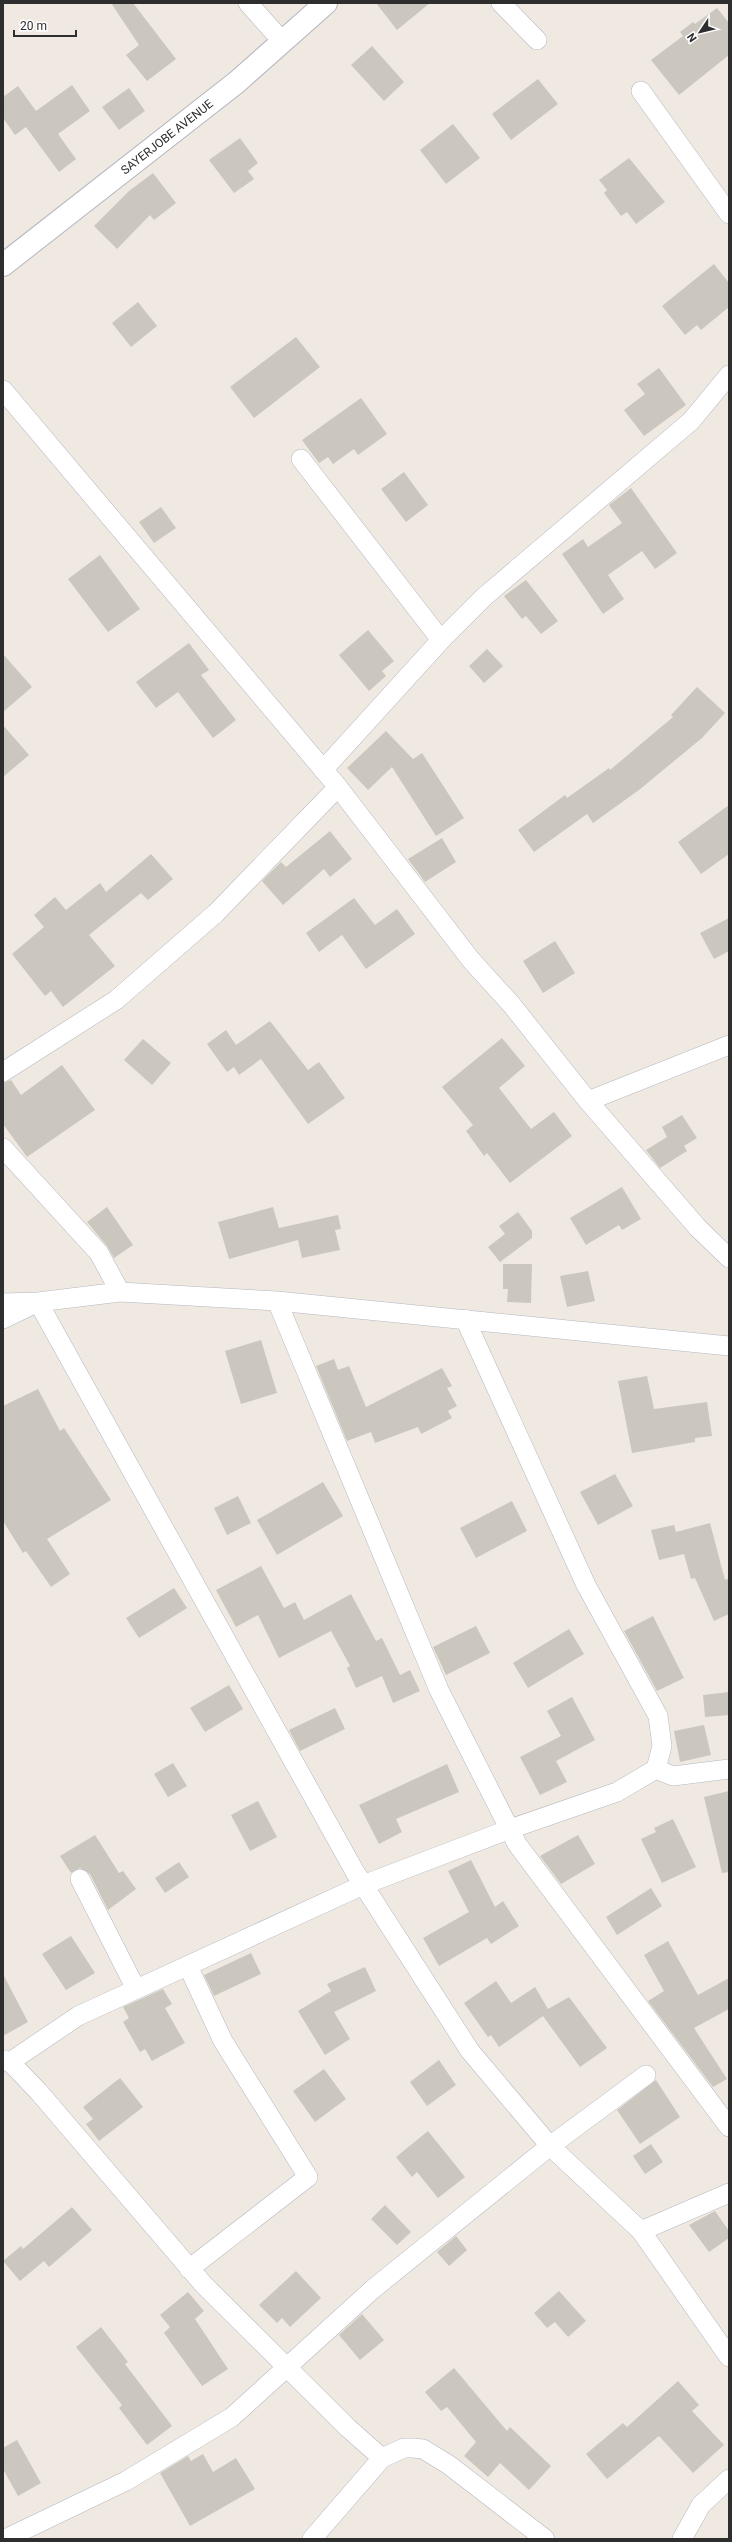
<svg xmlns="http://www.w3.org/2000/svg" width="732" height="2542" viewBox="0 0 732 2542" font-family="Roboto,sans-serif">
	<style>
		.building { fill: #cbc7bf }
		.lines { fill: none; stroke-linecap: round; stroke-linejoin: round }
		.minor-casing { stroke: #b4b7c1; stroke-width: 20 }
		.tertiary-casing { stroke: #b4b7c1; stroke-width: 24 }
		.minor { stroke: #fff; stroke-width: 19 }
		.tertiary { stroke: #fff; stroke-width: 22 }
		.labels { text-anchor: middle; dominant-baseline: central; stroke-width: 3; stroke-linejoin: round; paint-order: stroke }
		.street-label { font-size: 12px; fill: #2e2e2e; stroke: #fff }
	</style>
	<rect width="100%" height="100%" fill="#efe9e1"/>
	<!-- building -->
	<path class="building" d="M111,3h22l43,56 -29,22 -21,-26 13,-10z
		M376,3h54l-33,27z
		M717,8l12,15v32l-50,40 -28,-35 32,-24 -3,-4 13,-10 2,2z
		M372,46l32,36 -20,19 -33,-36z
		M538,79l20,25 -47,36 -19,-26z
		M72,85l18,26 -32,23 18,25 -17,13 -33,-45 -11,8 -12,-17v-21l15,-11 18,25z
		M129,88l16,23 -26,19 -17,-23z
		M453,124l27,34 -34,26 -26,-34z
		M240,138l18,25 -10,8 6,8 -20,14 -25,-33z
		M629,158l36,44 -29,22 -9,-12 -6,4 -17,-23 3,-3 -8,-10z
		M153,173l23,30 -22,17 -4,-5 -33,34 -23,-23 35,-35z
		M714,264l15,19v24l-28,23 -4,-5 -12,10 -23,-29z
		M138,302l19,24 -26,21 -19,-24z
		M296,337l24,30 -66,51 -24,-31z
		M659,368l27,37 -42,31 -20,-26 21,-16 -8,-10z
		M361,398l26,36 -29,21 -4,-6 -21,15 -5,-7 -9,6 -17,-23z
		M404,472l24,33 -22,17 -25,-33z
		M631,488l46,65 -22,16 -13,-18 -34,24 16,24 -21,15 -41,-60 21,-15 5,8 34,-24 -13,-18z
		M161,507l15,21 -22,15 -15,-21z
		M100,555l40,54 -32,23 -40,-53z
		M526,580l32,41 -17,13 -15,-18 -4,3 -18,-23z
		M368,630l26,31 -12,10 4,5 -17,15 -30,-36z
		M189,643l20,27 -8,5 35,45 -23,18 -35,-46 -22,16 -20,-26z
		M487,649l16,17 -19,17 -15,-17z
		M3,654l29,33 -29,25z
		M697,687l28,26 -23,25 -63,52 -46,33 -6,-9 -53,38 -16,-22 47,-35 2,3 42,-30 1,2 63,-53 -2,-2z
		M3,725l26,30 -26,22z
		M386,731l27,28 9,-6 42,65 -28,18 -44,-69 -24,23 -21,-22z
		M729,805v49l-28,20 -23,-32z
		M330,831l22,28 -22,18 -6,-8 -41,36 -21,-24 19,-19 5,5z
		M442,838l14,24 -31,20 -17,-23z
		M151,854l22,25 -25,21 -7,-7 -52,42 26,31 -52,41 -12,-16 -6,5 -33,-42 32,-27 -10,-12 21,-18 11,13 34,-27 6,9z
		M354,898l21,27 22,-16 18,25 -49,35 -24,-34 -23,17 -13,-19z
		M729,918v33l-15,8 -14,-26z
		M555,941l20,32 -32,20 -20,-32z
		M270,1021l38,49 11,-8 26,36 -37,26 -47,-65 -22,16 -5,-8 -7,5 -20,-28 19,-14 10,15z
		M502,1038l23,28 -26,22 32,41 23,-17 18,24 -62,47 -23,-30 -3,3 -18,-25 7,-6 -31,-38z
		M143,1039l28,24 -19,22 -28,-25z
		M62,1065l33,45 -68,47 -24,-33v-41l8,-3 10,15z
		M682,1115l15,23 -13,8 3,5 -27,17 -14,-18 21,-13 -5,-10z
		M622,1187l19,32 -19,11 -3,-5 -33,20 -16,-27z
		M107,1207l26,38 -19,13 -7,-12 -20,-24z
		M273,1207l6,21 59,-13 3,14 -6,1 5,20 -38,8 -4,-18 -69,19 -11,-37z
		M518,1212l14,19v7l-32,24 -12,-15 17,-13 -6,-8z
		M503,1264h29l-1,39 -24,-1 1,-13h-5z
		M588,1271l7,30 -28,6 -7,-31z
		M261,1340l16,53 -36,11 -16,-53z
		M334,1359l4,11 11,-4 17,41 76,-39 10,18 -5,2 10,18 -9,5 4,7 -31,16 -3,-7 -43,16 -4,-11 -24,9 -31,-75z
		M647,1376l7,33 53,-7 5,34 -17,2v4l-63,11 -14,-72z
		M38,1389l22,42 4,-3 47,72 -64,39 23,35 -19,13 -25,-36 -3,2 -20,-32v-115z
		M615,1474l18,32 -35,19 -18,-33z
		M323,1482l20,34 -66,39 -20,-35z
		M238,1496l13,27 -24,12 -13,-27z
		M512,1501l15,30 -51,27 -16,-30z
		M710,1523l15,57 4,-2v36l-15,7 -19,-43 -4,1 -7,-25 -25,6 -8,-30 23,-5 2,7z
		M261,1566l23,42 11,-6 9,18 47,-26 25,47 6,-3 18,37 10,-5 10,21 -27,12 -11,-27 -26,12 -9,-20 3,-2 -19,-35 -52,27 -21,-43 -22,12 -20,-37z
		M174,1588l13,20 -48,30 -13,-20z
		M653,1616l31,62 -27,13 -33,-60z
		M476,1626l14,27 -44,22 -13,-28z
		M569,1629l15,25 -56,34 -15,-25z
		M229,1685l14,24 -38,23 -15,-24z
		M729,1692v23l-24,2 -2,-22z
		M572,1697l23,43 -39,21 11,21 -27,13 -20,-38 41,-21 -14,-25z
		M335,1708l10,21 -45,22 -11,-21z
		M704,1725l7,30 -31,7 -6,-31z
		M173,1763l14,23 -19,11 -14,-23z
		M447,1764l12,28 -63,27 6,13 -23,12 -20,-39z
		M729,1791v81l-7,1 -18,-76z
		M258,1801l19,36 -27,14 -19,-36z
		M673,1819l23,48 -34,16 -21,-44 15,-7 -2,-4z
		M95,1835l24,38 4,-2 13,18 -28,21 -18,-36 -10,-6 -9,5 -11,-17z
		M578,1835l17,29 -34,20 -21,-28z
		M471,1860l24,47 8,-6 16,25 -28,18 -4,-6 -48,28 -16,-28 46,-26 -21,-41z
		M179,1862l10,15 -24,16 -10,-15z
		M651,1888l11,18 -45,29 -11,-18z
		M71,1936l24,37 -29,17 -24,-36z
		M668,1941l30,54 31,-17v31l-35,19 33,51 -14,8 -65,-86 16,-10 -20,-36z
		M251,1953l10,21 -47,22 -10,-21z
		M365,1967l11,24 -42,21 16,27 -25,16 -27,-44 33,-20 -4,-7z
		M3,1974l25,48 -25,14z
		M496,1981l15,22 24,-16 13,22 21,-12 38,51 -27,19 -37,-51 -44,31 -8,-12 -3,2 -24,-34z
		M163,1989l9,15 -7,4 20,35 -33,18 -7,-12 -5,3 -17,-30 6,-4 -6,-11z
		M439,2060l17,25 -29,21 -17,-24z
		M324,2069l22,30 -31,23 -22,-31z
		M120,2078l23,29 -44,34 -13,-17 7,-5 -10,-12z
		M656,2080l24,37 -40,27 -23,-34z
		M428,2131l37,46 -27,21 -21,-26 -5,5 -16,-20z
		M651,2144l12,18 -18,12 -12,-18z
		M385,2205l26,27 -14,13 -26,-26z
		M72,2207l20,23 -43,37 -5,-6 -24,20 -17,-20 18,-15 2,3z
		M715,2211l14,20v7l-20,14 -20,-27z
		M456,2236l11,14 -18,16 -12,-14z
		M296,2271l25,27 -31,29 -8,-9 -5,5 -18,-18z
		M559,2291l27,30 -18,16 -13,-15 -8,6 -13,-15z
		M188,2292l16,19 -9,8 33,50 -26,17 -38,-53 6,-6 -10,-12z
		M362,2314l22,26 -24,20 -21,-25z
		M101,2327l27,35 -3,2 47,62 -25,19 -28,-37 3,-3 -46,-58z
		M454,2368l53,63 3,-4 41,39 -22,24 -29,-27 -12,14 -24,-21 12,-14 -29,-35 -6,4 -16,-19z
		M678,2381l21,24 -7,6 32,34 -31,28 -34,-37 -52,43 -21,-25 37,-31 4,4z
		M17,2440l24,43 -23,13 -15,-27v-21z
		M203,2454l10,18 23,-14 19,31 -65,37 -30,-53 28,-17 3,5z"/>
	<g class="lines">
		<defs>
			<path id="minor" d="M248,3l34,38
				M501,3l36,37
				M641,91l88,123
				M3,390l335,397 133,173 40,44 77,97 110,127 31,30
				M301,459l140,181
				M323,770l118,-130 43,-43 207,-176 38,-46
				M3,1072l113,-72 100,-87 122,-126
				M588,1101l141,-56
				M3,1148l96,105 21,39
				M277,1301l162,389 78,154 212,283
				M3,1303l35,-1 82,-10 157,9 452,45
				M3,1319l35,-17 317,570 115,179 80,95 91,85 88,126
				M465,1319l121,266 72,131 4,30 -6,23 17,7 56,-7
				M80,1879l56,110
				M188,1966l35,75 85,136 -119,92
				M3,2060l7,2 28,29 165,193 145,144 34,30
				M10,2062l68,-46 285,-131 147,-56 107,-37 39,-23
				M641,2231l88,-38
				M5,2539l121,-58 106,-64 141,-128 177,-143 96,-71
				M312,2539l70,-81 22,-10h9l10,1 26,16 96,74
				M682,2539l19,-34 28,-26"/>
			<path id="tertiary" d="M3,265l234,-183 89,-79"/>
		</defs>
		<!-- minor casing -->
		<use href="#minor" class="minor-casing"/>
		<!-- tertiary casing -->
		<use href="#tertiary" class="tertiary-casing"/>
		<!-- minor -->
		<use href="#minor" class="minor"/>
		<!-- tertiary -->
		<use href="#tertiary" class="tertiary"/>
	</g>
	<g class="labels">
		<!-- street labels -->
		<g class="street-label">
			<text transform="translate(167 137) rotate(-38)">SAYERJOBE AVENUE</text>
		</g>
	</g>
	<!-- border -->
	<rect width="732" height="2542" fill="none" stroke="#2e2e2e" stroke-width="8"/>
	<!-- north arrow -->
	<g transform="translate(700 32) rotate(235)" stroke="#ffffff" stroke-width="3" paint-order="stroke">
	<path d="M0-3L7 15L0 10L-7 15Z" fill="#2e2e2e"/>
	<text y="-6" font-size="11" font-weight="bold" text-anchor="middle" fill="#2e2e2e">N</text>
	</g>
	<!-- scale -->
	<path d="M14 30v6h62v-6" fill="none" stroke="#2e2e2e" stroke-width="2"/>
	<text x="20" y="30" font-size="12" fill="#2e2e2e" stroke="#ffffff" stroke-width="3" paint-order="stroke">20 m</text>
</svg>
